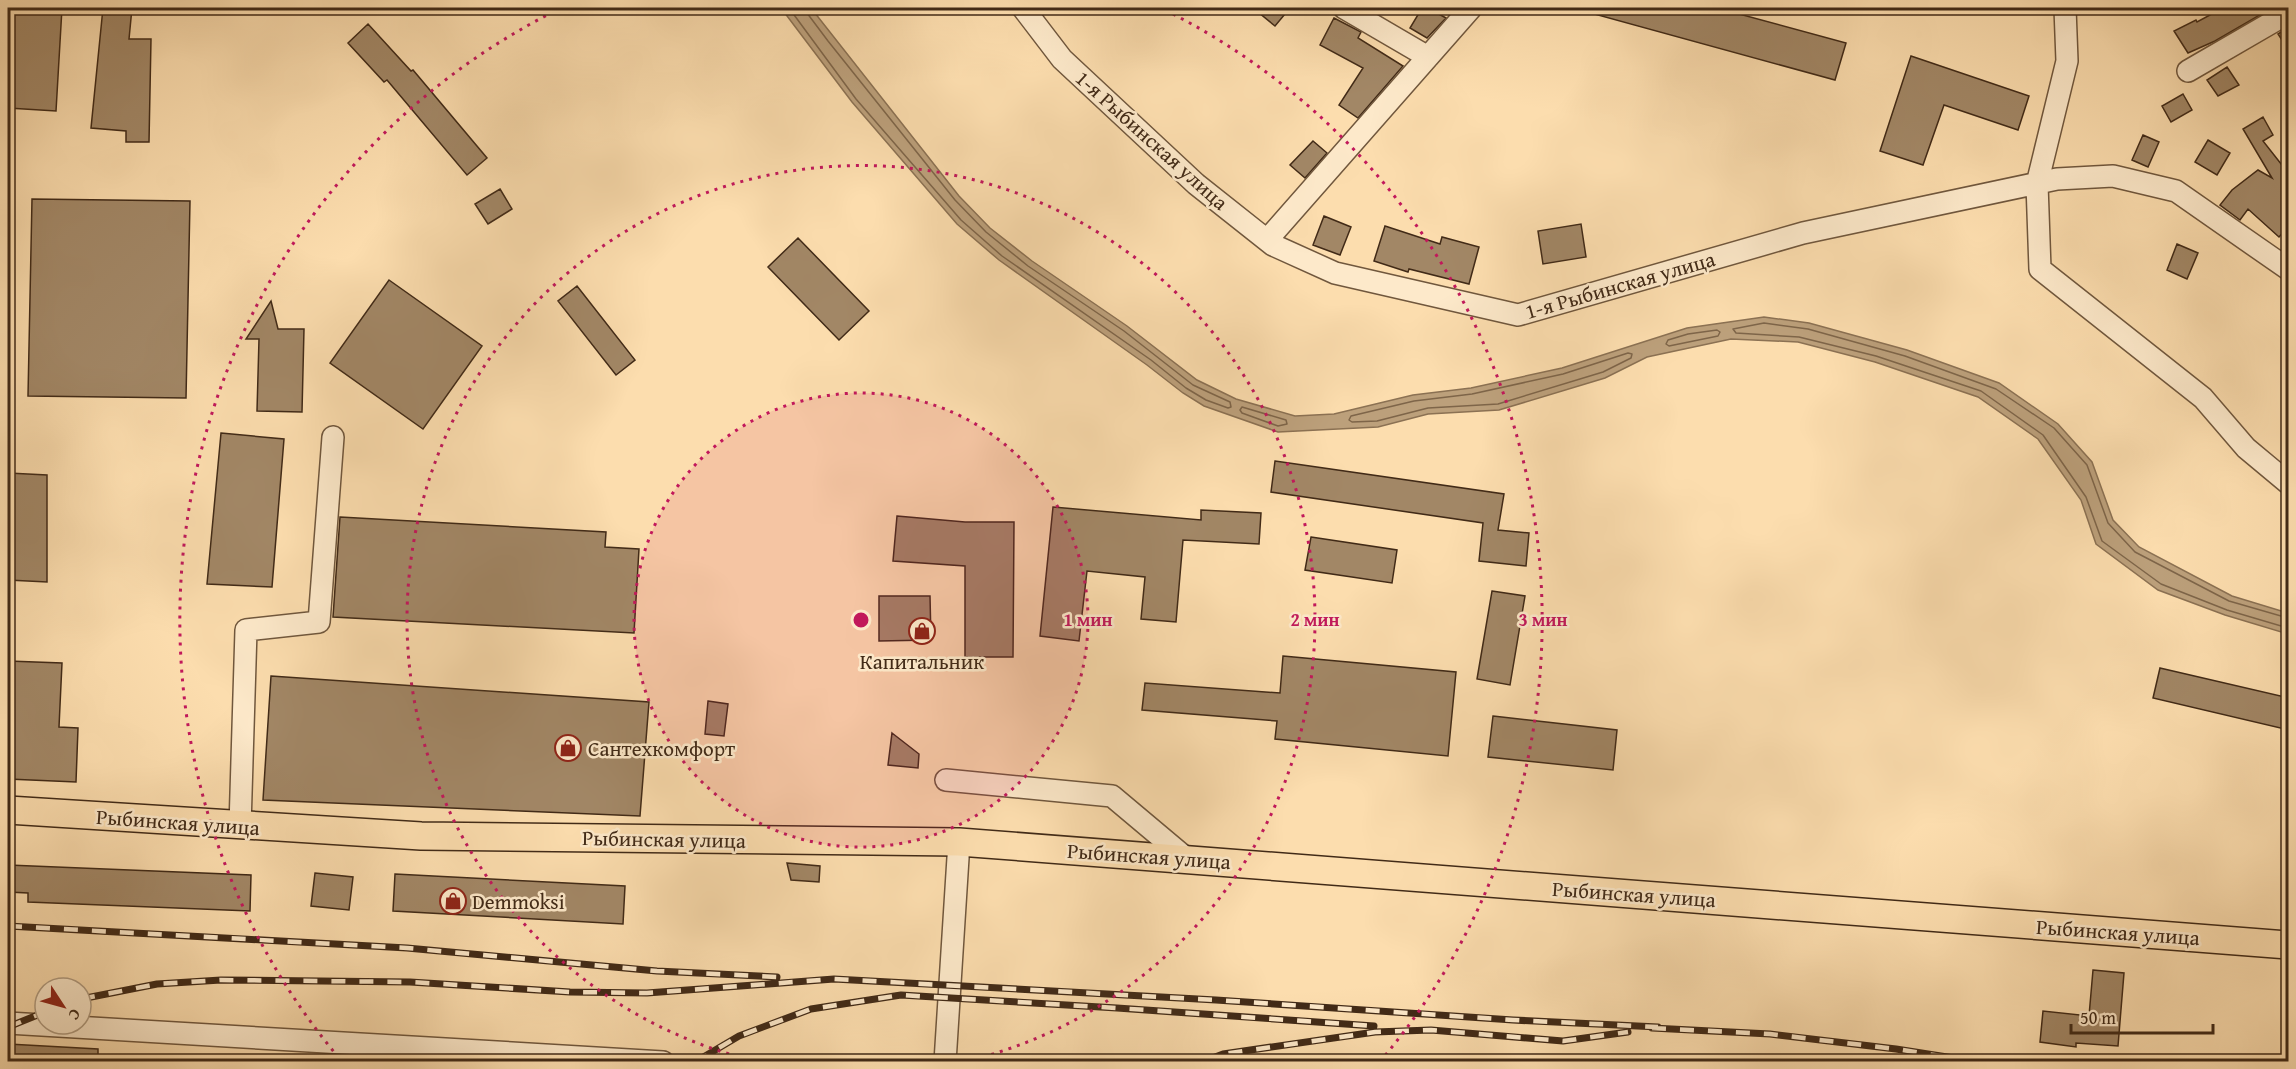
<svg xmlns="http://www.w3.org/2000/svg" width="2296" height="1069" viewBox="0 0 2296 1069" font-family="'Gentium Book Plus',serif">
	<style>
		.water { fill: #bca07b; stroke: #8b7153; stroke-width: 1.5 }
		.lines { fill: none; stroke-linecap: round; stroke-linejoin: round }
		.shore { stroke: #7e6549; stroke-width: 1.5 }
		.building { fill: #a28766; stroke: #412a17; stroke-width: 1.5 }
		.minor-casing { stroke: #70573d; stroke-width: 24 }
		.major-casing { stroke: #412a17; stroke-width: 30 }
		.minor { stroke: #fde9ca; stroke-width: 21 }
		.major { stroke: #fcddae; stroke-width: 27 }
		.rail-casing { stroke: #412a17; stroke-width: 7 }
		.rail { stroke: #fde9ca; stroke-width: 4.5; stroke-dasharray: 14; stroke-linecap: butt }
		.ring { fill: none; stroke: #c2185b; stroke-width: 3; stroke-dasharray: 3 6 }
		.labels { text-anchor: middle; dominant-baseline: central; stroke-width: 5; stroke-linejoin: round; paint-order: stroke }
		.street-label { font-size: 21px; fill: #412a17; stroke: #fde9ca }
		.poi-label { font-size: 21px; fill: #412a17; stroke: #fde9ca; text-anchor: start }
		.centre { fill: #c2185b; stroke: #fde9ca; stroke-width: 3 }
		.ring-label { font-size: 18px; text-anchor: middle; font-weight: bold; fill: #c2185b; stroke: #fde9ca; stroke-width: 5; stroke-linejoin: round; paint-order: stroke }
	</style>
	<rect width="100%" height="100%" fill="#fcddae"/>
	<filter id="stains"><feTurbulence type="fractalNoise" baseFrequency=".00333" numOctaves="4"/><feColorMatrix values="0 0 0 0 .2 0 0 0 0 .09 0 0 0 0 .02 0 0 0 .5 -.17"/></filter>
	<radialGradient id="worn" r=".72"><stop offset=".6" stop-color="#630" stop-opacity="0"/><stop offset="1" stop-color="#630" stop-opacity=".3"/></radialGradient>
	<!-- water -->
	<path class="water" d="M781,8h30l148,188 31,32 42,33 95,65 70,54 39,19 59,17 39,-2 79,-19 58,-7 91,-20 125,-40 77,-11 45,6 98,27 92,33 59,41 34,38 21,58 26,27 93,49 56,17v21l-63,-19 -67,-25 -62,-46 -15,-44 -43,-61 -60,-42 -103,-35 -77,-20 -67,-3 -84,18 -42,21 -106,32 -71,4 -50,13 -100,5 -74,-26 -21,-13 -36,-28 -148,-105 -42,-36 -105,-122z"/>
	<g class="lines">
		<!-- shore -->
		<path class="shore" d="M789,8l67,91 105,121 41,36 149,104 35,28 20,12 22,8 3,-1 -1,-5 -37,-17 -69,-54 -96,-65 -42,-34 -31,-32 -127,-159 -21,-28 -1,-5
			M1717,330l3,2 -2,4 -49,10 -3,-2 2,-4 20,-6z
			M1628,353l4,1 -1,4 -28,14 -105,32 -70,4 -51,13 -25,1 -3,-2 2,-4 63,-15 58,-7 91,-20z
			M1242,407l44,13 1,4 -9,2 -36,-13 -2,-3z
			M2288,618l-59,-17 -94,-49 -27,-29 -21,-58 -33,-37 -58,-39 -91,-33 -97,-27 -44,-6 -31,6 3,4 63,4 77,19 105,35 62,44 43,62 16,44 59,43 66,26 61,18"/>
	</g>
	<!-- building -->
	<path class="building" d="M8,8h54l-6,103 -48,-3z
		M103,8h29l-3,31h22l-2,103h-23v-11l-35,-3z
		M1253,8h37l-15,18z
		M1422,8h6l18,10 -19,20 -17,-10z
		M1587,8h130l129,35 -11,37 -248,-68z
		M2223,8h49l-57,33 -27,12 -14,-22 22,-11 1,2z
		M1334,18l27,14 -3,6 45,28 -45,52 -19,-13 24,-37 -43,-23z
		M368,24l43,47 2,-1 74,88 -20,17 -80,-95 -3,2 -36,-39z
		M2289,27v24l-11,-17z
		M1911,56l118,40 -11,34 -74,-25 -21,60 -43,-14z
		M2227,67l12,18 -21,11 -11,-16z
		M2183,94l9,16 -21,12 -9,-16z
		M2263,117l10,18 -10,6 26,33v52l-10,11 -31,-28 -8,11 -20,-15 12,-15 26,-20 14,8 -29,-49z
		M2143,135l16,7 -11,25 -16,-7z
		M2208,140l22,13 -13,22 -22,-13z
		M1313,141l14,12 -22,25 -15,-13z
		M500,189l12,20 -24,15 -13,-20z
		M32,199l158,2 -4,197 -158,-2z
		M1324,216l27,11 -11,28 -27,-10z
		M1581,224l5,33 -43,7 -5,-33z
		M1385,226l55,18 2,-7 37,10 -10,37 -60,-15 -1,3 -34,-11z
		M798,238l71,73 -30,29 -71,-73z
		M2177,244l21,9 -11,26 -20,-9z
		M389,280l93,66 -59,83 -93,-66z
		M577,286l58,74 -19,15 -58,-74z
		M271,301l7,28h26l-2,83 -45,-1 2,-72h-13z
		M221,433l63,6 -12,148 -65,-3z
		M1275,461l229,33 -6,36 31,3 -3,33 -47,-5 4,-38 -212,-31z
		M8,473l39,2v107l-39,-2z
		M1053,507l148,13v-10l60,3 -2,31 -76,-4 -7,82 -35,-3 4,-42 -58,-6 -8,70 -39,-5z
		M897,516l68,6h49l-1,135h-48v-91l-72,-5z
		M340,517l266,15 -1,15 34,2 -5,84 -301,-16z
		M1311,537l86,13 -5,33 -87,-13z
		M1492,591l33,5 -15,89 -33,-6z
		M879,596h51l1,44 -52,1z
		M1283,656l173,16 -8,84 -173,-17 2,-18 -135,-11 3,-27 135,10z
		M8,661l54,2 -3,64 19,1 -2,54 -68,-3z
		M2160,668l129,30v32l-136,-32z
		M271,676l378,26 -9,114 -377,-16z
		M708,701l20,3 -4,32 -19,-2z
		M1493,716l124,14 -4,40 -125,-13z
		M892,733l27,21 -1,14 -30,-3z
		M787,863l33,3 -1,16 -28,-2z
		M8,865l243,10 -1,36 -222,-9v-9l-20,-1z
		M315,873l38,4 -4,33 -38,-4z
		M395,874l230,12 -2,38 -230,-13z
		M2093,970l31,3 -6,73 -42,-3v4l-36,-5 3,-31 46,5z
		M8,1044l90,5v13h-90z"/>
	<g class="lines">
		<defs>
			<path id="minor" d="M1023,8l39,51 134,125 77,61 62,28 183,42 285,-82 254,-54 56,-3 63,15 112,78
				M1344,8l84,49
				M2065,8l2,53 -30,123 3,85 163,129 43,50 42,35
				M2188,71l100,-58
				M1267,240l204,-232
				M946,780l166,16 75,63
				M240,826l6,-196 73,-8 14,-185
				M8,1023l655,39
				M945,1062l14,-220"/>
			<path id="major" d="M8,810l413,26 538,6 1329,103"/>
		</defs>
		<!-- minor casing -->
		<use href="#minor" class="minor-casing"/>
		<!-- major casing -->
		<use href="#major" class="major-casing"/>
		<!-- minor -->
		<use href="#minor" class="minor"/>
		<!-- major -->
		<use href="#major" class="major"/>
		<defs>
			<path id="rail" d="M8,926l399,22 250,23 120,6
				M81,999l76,-15 64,-4 189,2 160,10 77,1 187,-14 382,21 297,20 145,7
				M8,1027l37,-15
				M1652,1028l118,6 126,15 83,13
				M695,1062l44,-26 72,-27 90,-14 216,13 257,18
				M1202,1062l21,-8 152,-22 56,-2 132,11 65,-9"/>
		</defs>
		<!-- rail casing -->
		<use href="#rail" class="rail-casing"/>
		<!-- rail -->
		<use href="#rail" class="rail"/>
	</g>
	<!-- distance rings -->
	<circle cx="861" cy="620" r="227" fill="#c2185b" fill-opacity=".12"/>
	<g class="ring">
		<circle cx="861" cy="620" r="227"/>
		<path d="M755 1061A454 454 0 1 1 967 1061"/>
		<path d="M339 1058A682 682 0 0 1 557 10M1165 10A682 682 0 0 1 1383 1058"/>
	</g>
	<!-- icons -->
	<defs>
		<symbol id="shop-ring" viewBox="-11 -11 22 22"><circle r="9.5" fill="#fde9ca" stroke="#8f2418" stroke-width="1.5"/><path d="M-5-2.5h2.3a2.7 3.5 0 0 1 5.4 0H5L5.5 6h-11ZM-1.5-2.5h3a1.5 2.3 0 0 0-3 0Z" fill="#8f2418"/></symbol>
	</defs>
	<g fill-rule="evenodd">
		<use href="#shop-ring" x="907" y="616" width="30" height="30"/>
		<use href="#shop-ring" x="553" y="733" width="30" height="30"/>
		<use href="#shop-ring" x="438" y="886" width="30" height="30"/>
	</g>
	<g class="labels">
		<!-- street labels -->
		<g class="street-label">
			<text transform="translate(1152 140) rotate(42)">1-я Рыбинская улица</text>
			<text transform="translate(1620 285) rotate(-16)">1-я Рыбинская улица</text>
			<text transform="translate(178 822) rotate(4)">Рыбинская улица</text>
			<text transform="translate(664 839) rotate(1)">Рыбинская улица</text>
			<text transform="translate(1149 856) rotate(4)">Рыбинская улица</text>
			<text transform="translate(1634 894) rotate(4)">Рыбинская улица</text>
			<text transform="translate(2118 932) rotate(4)">Рыбинская улица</text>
		</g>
		<!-- poi labels -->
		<g class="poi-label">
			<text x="922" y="661" text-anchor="middle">Капитальник</text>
			<text x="588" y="748">Сантехкомфорт</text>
			<text x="472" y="901">Demmoksi</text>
		</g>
	</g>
	<circle cx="861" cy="620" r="9" class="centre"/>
	<g class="ring-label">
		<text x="1088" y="626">1 мин</text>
		<text x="1315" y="626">2 мин</text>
		<text x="1543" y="626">3 мин</text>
	</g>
	<!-- margin -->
	<rect width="2296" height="1069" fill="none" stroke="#fcddae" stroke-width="30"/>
	<rect x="9" y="9" width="2278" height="1051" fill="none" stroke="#412a17" stroke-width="3"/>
	<rect x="15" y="15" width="2266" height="1039" fill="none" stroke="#412a17" stroke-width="1.5"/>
	<!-- north arrow -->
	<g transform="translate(63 1006) rotate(126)"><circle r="28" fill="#fde9ca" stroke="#b29d82" stroke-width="1.5"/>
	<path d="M0-4.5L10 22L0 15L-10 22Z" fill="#8f2418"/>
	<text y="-9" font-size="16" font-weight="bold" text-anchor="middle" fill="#412a17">С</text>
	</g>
	<!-- scale -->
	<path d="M2071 1024v9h142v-9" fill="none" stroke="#412a17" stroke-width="3"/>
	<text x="2080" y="1024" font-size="18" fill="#412a17" stroke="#fde9ca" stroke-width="4.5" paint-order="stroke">50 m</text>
	<rect width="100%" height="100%" filter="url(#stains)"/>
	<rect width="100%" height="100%" fill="url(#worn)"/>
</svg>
